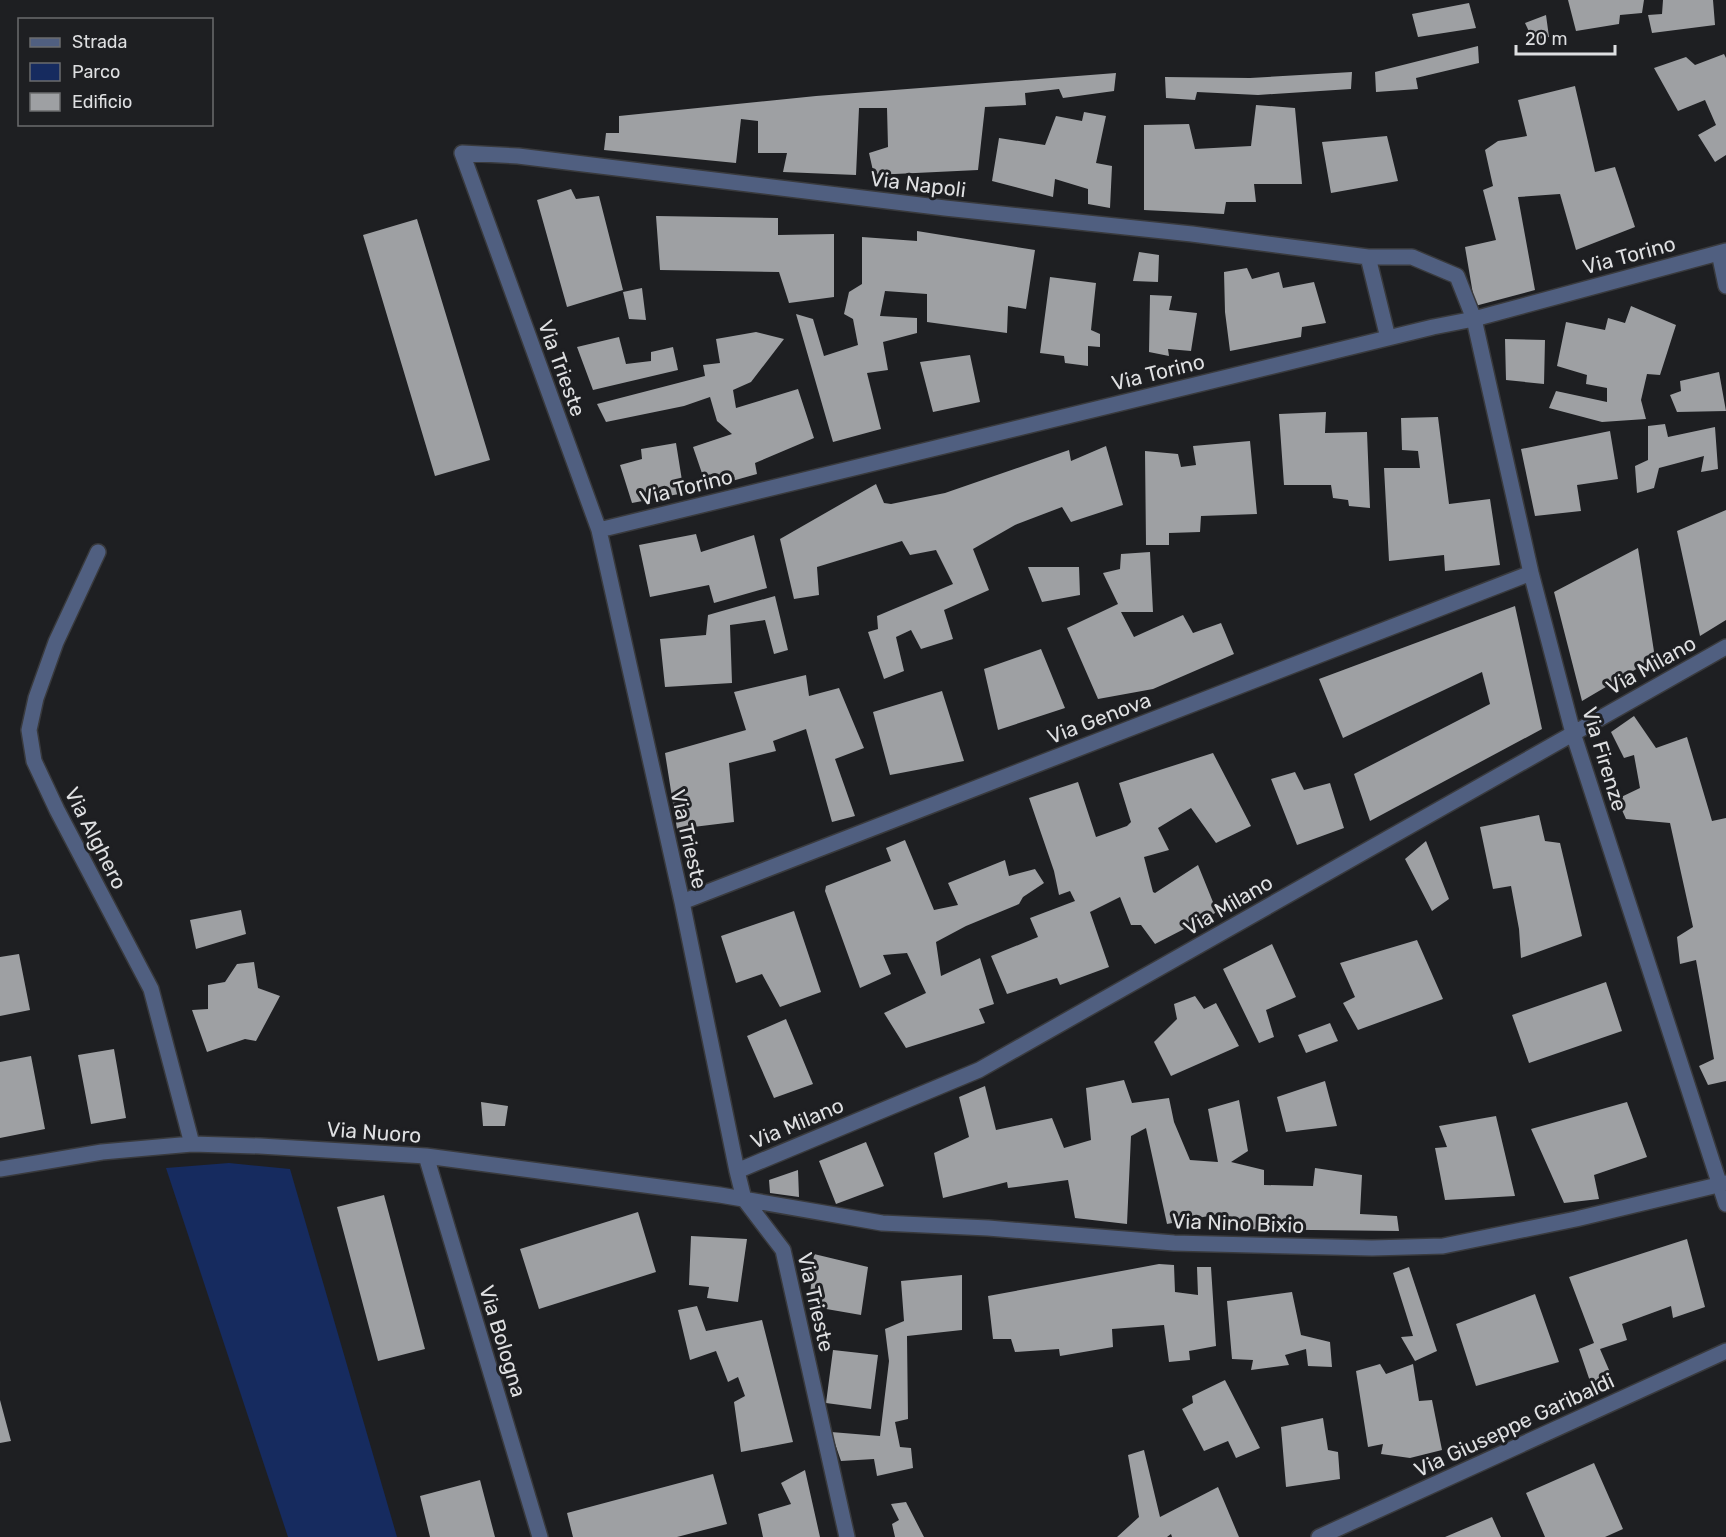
<svg xmlns="http://www.w3.org/2000/svg" width="1726" height="1537" viewBox="0 0 1726 1537" font-family="Rubik,sans-serif">
	<style>
		.green { fill: #162b5f }
		.building { fill: #9ea0a3 }
		.lines { fill: none; stroke-linecap: round; stroke-linejoin: round }
		.minor-casing { stroke: #393a3d; stroke-width: 18 }
		.minor { stroke: #505f80; stroke-width: 15 }
		.labels { text-anchor: middle; dominant-baseline: central; stroke-width: 6; stroke-linejoin: round; paint-order: stroke }
		.street-label { font-size: 21px; fill: #dedfe1; stroke: #1e1f22 }
	</style>
	<rect width="100%" height="100%" fill="#1e1f22"/>
	<!-- green -->
	<path class="green" d="M229,1163l61,6 107,368h-109l-122,-369z"/>
	<!-- building -->
	<path class="building" d="M1568,0h76l-2,13 -22,2 -1,9 -43,7z
		M1663,0h50l2,25 -63,8 -4,-18 14,-1z
		M1469,3l7,25 -58,9 -6,-23z
		M1546,15l3,22 -16,3 -8,-17z
		M1478,46l1,17 -63,15 2,11 -42,3 -1,-20z
		M1724,54l2,4v97l-11,7 -17,-27 18,-10 -11,-25 -27,11 -24,-43 32,-11 9,8z
		M1352,72l-1,17 -93,6 -61,-3 -2,8 -29,-2 -1,-21 85,1z
		M1116,73l-2,18 -51,7 -4,-9 -34,4 1,12 -41,2 -7,63 -104,5 -5,-22 19,-6 -1,-39h-28l-3,67 -73,-3 4,-19h-29v-32l-17,-2 -5,44 -132,-13 2,-17h13v-17l197,-20z
		M1575,86l20,86 20,-5 20,60 -59,23 -16,-56 -42,3 17,93 -60,16 -10,-59 31,-7 -13,-50 10,-4 -8,-36 13,-9 29,-5 -9,-36z
		M1256,105l39,3 7,76h-48l2,18h-30l-2,12 -80,-4v-85l45,-1 6,25 56,-3z
		M1084,112l22,4 -10,47 16,3 -2,42 -22,-4v-15l-33,-10 -2,18 -61,-16 7,-43 46,7 11,-29 26,5z
		M1387,136l11,45 -67,12 -9,-51z
		M571,189l5,10 23,-3 24,94 -56,17 -30,-107z
		M656,216l122,2v17l56,-1v63l-45,6 -10,-31 -119,-2z
		M417,219l73,241 -55,16 -72,-241z
		M917,231l118,19 -9,59 -18,-3 -1,27 -80,-11v-28l-42,-3 -5,25 37,2v15l-34,9 5,28 -21,3 14,56 -48,13 -37,-128 17,5 11,37 34,-11 -5,-26 -9,-5 5,-22 13,-8v-47l55,4z
		M1139,252l20,3 -1,27 -25,-1z
		M1247,268l5,11 27,-7 4,16 31,-6 12,41 -24,4 -1,10 -71,14 -5,-39 -1,-40z
		M1050,277l46,6 -5,47 9,4v13l-12,-1v20l-23,-3 -1,-7 -24,-3z
		M642,288l4,32 -17,-1 -6,-27z
		M1150,295l22,1 -3,14 28,3 -6,38 -23,-2 1,7 -20,-4z
		M1631,306l45,19 -16,50 -13,-1 -6,26 5,19 -44,3 -53,-14 7,-17 51,11v-14l-21,-4 1,-9 -30,-9 9,-44 39,8 3,-12 17,5z
		M756,332l28,7 -33,43 -18,8 3,18 62,-19 16,49 -59,25 2,11 -50,14 -14,-41 39,-13 -15,-13 -7,-24 -26,9 -78,16 -9,-18 108,-28 -2,-11 17,-2 -4,-24z
		M619,337l7,27 25,-3v-9l22,-5 5,23 -85,20 -16,-43z
		M1505,339l40,1 -1,44 -38,-4z
		M970,355l10,47 -47,10 -13,-50z
		M1719,372l7,39 -49,1 -7,-17 11,-4 -1,-10z
		M1326,412l-1,21 42,-1 3,76 -21,-2 -1,-6 -15,-2 -2,-13h-47l-5,-71z
		M1438,417l11,87 41,-5 10,66 -55,6 -1,-16 -55,6 -5,-93h36l-2,-17 -16,-1 -1,-32z
		M1665,424l3,13 47,-10 3,42 -17,3 3,-16 -45,12 -5,20 -17,5 -2,-27 13,-6v-34z
		M1610,431l8,48 -41,6 4,26 -46,5 -14,-67z
		M1250,441l7,73 -56,2 -1,16 -31,1v12h-23l-1,-94 33,3 3,13 15,-2 -3,-19z
		M676,443l8,50 -52,10 -12,-38 22,-6 -1,-10z
		M1106,446l17,59 -52,17 -9,-15 -47,18 -42,24 16,41 -45,20 9,29 -32,10 -10,-19 -15,7 8,34 -20,8 -16,-47 10,-3 -1,-13 76,-32 -17,-34 -26,5 -8,-14 -85,26 2,28 -25,4 -14,-60 96,-55 8,19 7,1 54,-11 124,-43 2,11z
		M1726,510v110l-26,16 -23,-105z
		M696,534l5,18 53,-17 13,53 -53,15 -5,-18 -59,12 -11,-52z
		M1638,548l17,110 -73,43 -28,-109z
		M1150,552l3,60h-32l13,25 49,-22 10,18 28,-10 13,31 -81,35 -55,10 -31,-71 51,-24 -15,-31 17,-4 1,-15z
		M1028,567h51l1,28 -38,7z
		M775,596l13,54 -14,4 -9,-34 -35,5 2,58 -67,4 -5,-48 46,-4 2,-20z
		M1515,606l27,123 -172,92 -16,-47 136,-70 -8,-32 -139,66 -24,-59z
		M1041,649l24,59 -67,22 -14,-61z
		M806,675l3,21 30,-8 25,60 -29,11 20,57 -23,6 -26,-93 -33,12 3,10 -47,12 5,59 -57,7 -12,-76 81,-23 -12,-38z
		M942,691l22,70 -74,14 -17,-63z
		M1634,716l22,32 31,-11 25,84 14,-3v263l-18,4 -9,-19 15,-7 -18,-99 -16,4 -3,-27 16,-10 -23,-104 -44,-4 -9,-20 23,-11 -6,-33 -10,3 -13,-26z
		M1213,753l38,73 -35,17 -25,-35 -33,20 11,22 -25,7 9,35 2,1 43,-28 19,47 -62,32 -14,-19h-10l-11,-28 -30,15 19,55 -49,18 -3,-7 -50,16 -16,-38 47,-19 -8,-19 45,-17 -5,-10 -11,4 -5,-24 -25,-73 49,-16 18,55 31,-11 4,-4 -12,-39z
		M1295,772l9,18 26,-7 14,45 -47,17 -26,-66z
		M1539,815l6,26 15,2 22,93 -61,22 -2,-29 -8,-43 -18,3 -13,-62z
		M905,840l29,70 24,-5 -10,-22 57,-23 4,16 26,-7 9,14 -21,14 -4,7 -53,22 -30,16 5,34 39,-18 14,46 -15,5 6,14 -79,25 -22,-35 42,-20 -19,-40 -24,2 8,19 -31,14 -35,-97 1,-5 65,-25 -5,-13z
		M1426,841l23,58 -17,12 -27,-52z
		M241,910l5,24 -50,15 -6,-29z
		M794,911l27,81 -41,15 -18,-33 -26,9 -15,-47z
		M1417,940l26,59 -85,31 -15,-27 12,-6 -15,-34z
		M1272,944l24,53 -30,13 8,27 -15,6 -36,-74z
		M19,954l11,56 -30,6v-59z
		M254,962l4,26 22,8 -24,45 -11,-2 -38,13 -15,-42 16,-1v-24l17,-3 12,-18z
		M1606,982l16,49 -93,32 -17,-48z
		M1195,996l9,13 12,-6 23,43 -68,30 -17,-34 23,-23 -3,-15z
		M786,1019l27,65 -39,14 -27,-62z
		M1330,1023l8,18 -32,12 -8,-18z
		M114,1049l12,69 -35,6 -13,-69z
		M31,1056l14,73 -45,9v-76z
		M1124,1080l8,23 37,-5 5,24 16,38 28,2 -10,-53 31,-9 9,51 -17,11 33,8v15l49,1 2,-18 47,7 -2,39 37,2 2,15 -162,-2 -13,-16 -57,11 -21,-96 -15,8 -4,88 -52,-6 -7,-38 -60,8 -1,-6 -64,16 -9,-45 35,-16 -10,-40 26,-11 11,44 56,-12 12,30 27,-8 -5,-52z
		M1325,1081l12,45 -51,6 -9,-35z
		M481,1102l27,4 -3,20h-22z
		M1627,1102l20,55 -53,18 5,24 -35,4 -33,-74z
		M1496,1116l19,80 -70,4 -10,-52 12,-1 -8,-21z
		M866,1142l18,44 -48,18 -17,-43z
		M798,1170l1,27 -29,-4 -1,-13z
		M384,1195l41,154 -47,12 -41,-154z
		M638,1212l18,60 -117,37 -19,-60z
		M691,1236l56,3 -9,63 -31,-4 2,-11 -20,-2z
		M1687,1239l18,68 -32,11 -2,-12 -49,18 5,16 -27,9 16,37 -22,7 -15,-44 15,-6 -25,-66z
		M814,1254l54,13 -7,48 -52,-9z
		M1159,1264l15,1 1,27 23,3 -1,-28h14l5,79 -27,5 1,9 -21,2 -5,-37 -52,4 1,18 -53,9 -1,-7 -44,3 -4,-13h-18l-5,-43z
		M1409,1267l28,84 -22,10 -14,-24 12,-1 -20,-63z
		M962,1275v55l-55,6 1,83 -13,3 5,25 11,1 2,20 -36,8 -3,-17 -33,2 -10,-29 49,4 9,-75 -4,-32 19,-8 -3,-40z
		M1292,1292l9,43 29,7 2,25 -24,-1 -2,-17 -21,6 4,10 -38,5 2,-10 -21,-1 -5,-58z
		M1535,1294l24,68 -83,24 -20,-62z
		M697,1306l9,25 56,-11 31,122 -52,10 -7,-50 11,-6 -7,-19 -10,5 -12,-31 -26,9 -12,-50z
		M833,1350l45,5 -7,54 -45,-6z
		M1380,1364l6,10 27,-10 6,37 13,-1 10,50 -32,8 -29,-4 2,-10 -15,3 -12,-76z
		M1225,1380l35,68 -24,10 -8,-17 -24,10 -22,-42 11,-6 -1,-7z
		M0,1400l11,41 -11,2z
		M1323,1418l5,32 10,2 2,27 -54,8 -5,-60z
		M1144,1450l16,67 58,-30 21,50h-67l-1,-3 -4,3h-50l22,-20 -11,-62z
		M1594,1463l29,66 -18,8h-60l-19,-44z
		M805,1470l15,67h-57l-5,-23 33,-10 -10,-21z
		M713,1474l14,50 -50,13h-104l-6,-24z
		M480,1480l15,57h-65l-10,-41z
		M906,1502l18,35h-29l-3,-13 7,-4 -8,-16z
		M1492,1517l9,20h-56z"/>
	<g class="lines">
		<defs>
			<path id="minor" d="M1719,253l7,33
				M1388,338l-20,-81h44l45,19 17,43 57,254 42,160 153,471
				M599,530l834,-203 41,-8 252,-68
				M98,552l-42,90 -20,56 -7,32 5,31 23,49 94,179 41,155
				M682,902l849,-329
				M426,1156l114,381
				M0,1169l102,-17 90,-8 68,2 166,10 294,39 162,28 106,5 186,15 198,5 71,-2 133,-27 150,-36
				M737,1171l242,-101 747,-423
				M847,1537l-64,-287 -39,-51 -7,-28 -55,-269 -83,-372 -137,-377 56,3 427,52 247,26 176,23
				M1319,1537l407,-186"/>
		</defs>
		<!-- minor casing -->
		<use href="#minor" class="minor-casing"/>
		<!-- minor -->
		<use href="#minor" class="minor"/>
	</g>
	<g class="labels">
		<!-- street labels -->
		<g class="street-label">
			<text transform="translate(918 184) rotate(7)">Via Napoli</text>
			<text transform="translate(1629 255) rotate(-15)">Via Torino</text>
			<text transform="translate(562 368) rotate(70)">Via Trieste</text>
			<text transform="translate(1158 372) rotate(-14)">Via Torino</text>
			<text transform="translate(686 487) rotate(-14)">Via Torino</text>
			<text transform="translate(1651 665) rotate(-29)">Via Milano</text>
			<text transform="translate(1099 718) rotate(-21)">Via Genova</text>
			<text transform="translate(1605 759) rotate(73)">Via Firenze</text>
			<text transform="translate(96 838) rotate(63)">Via Alghero</text>
			<text transform="translate(689 839) rotate(77)">Via Trieste</text>
			<text transform="translate(1228 905) rotate(-30)">Via Milano</text>
			<text transform="translate(797 1123) rotate(-23)">Via Milano</text>
			<text transform="translate(374 1132) rotate(4)">Via Nuoro</text>
			<text transform="translate(1238 1223) rotate(2)">Via Nino Bixio</text>
			<text transform="translate(816 1302) rotate(77)">Via Trieste</text>
			<text transform="translate(503 1341) rotate(73)">Via Bologna</text>
			<text transform="translate(1514 1425) rotate(-25)">Via Giuseppe Garibaldi</text>
		</g>
	</g>
	<!-- legend -->
	<rect x="18" y="18" width="195" height="108" fill="#1e1f22" stroke="#6b6c6e" stroke-width="1.5"/>
	<rect x="30" y="38" width="30" height="9" fill="#505f80" stroke="#6b6c6e" stroke-width="1.5"/>
	<text x="72" y="48" font-size="18" fill="#dedfe1">Strada</text>
	<rect x="30" y="63" width="30" height="18" fill="#162b5f" stroke="#6b6c6e" stroke-width="1.5"/>
	<text x="72" y="78" font-size="18" fill="#dedfe1">Parco</text>
	<rect x="30" y="93" width="30" height="18" fill="#9ea0a3" stroke="#6b6c6e" stroke-width="1.5"/>
	<text x="72" y="108" font-size="18" fill="#dedfe1">Edificio</text>
	<!-- scale -->
	<path d="M1516 45v9h99v-9" fill="none" stroke="#dedfe1" stroke-width="3"/>
	<text x="1525" y="45" font-size="18" fill="#dedfe1" stroke="#1e1f22" stroke-width="4.5" paint-order="stroke">20 m</text>
</svg>
